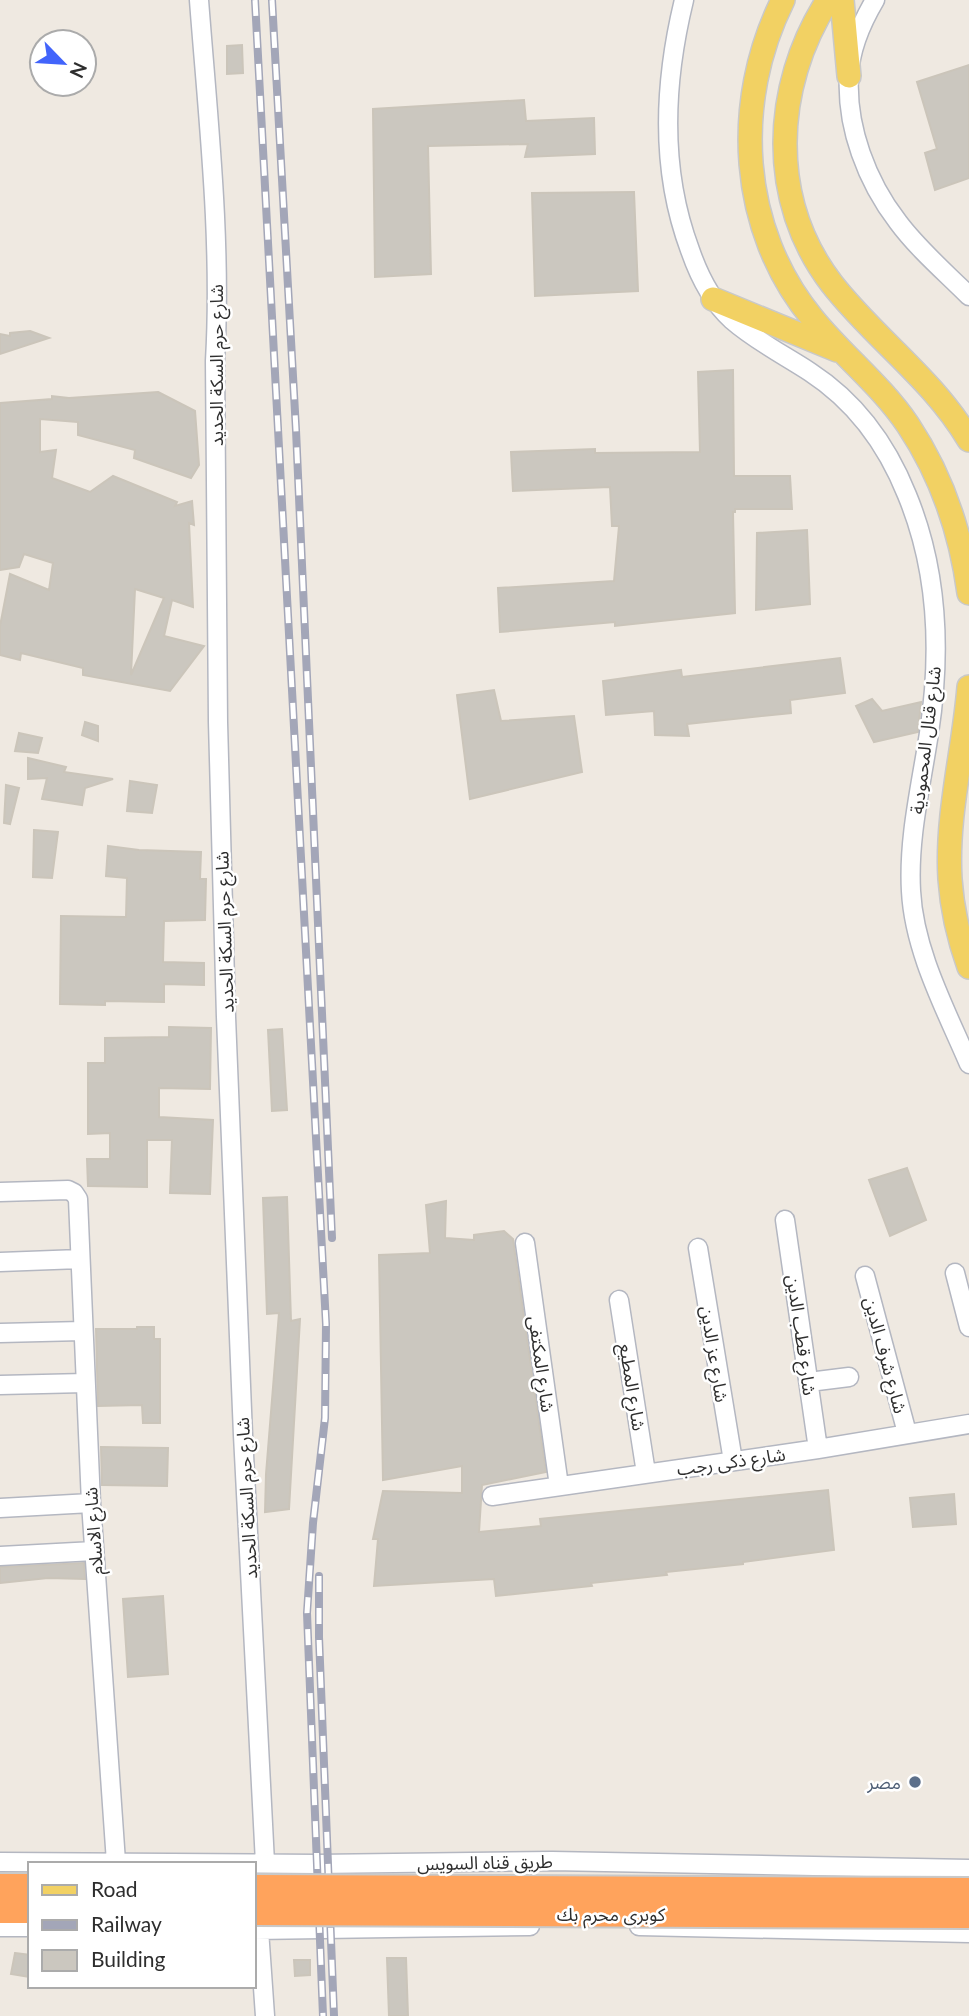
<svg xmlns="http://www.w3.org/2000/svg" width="969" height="2016" viewBox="0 0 969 2016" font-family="Lato,'Noto Sans Arabic',sans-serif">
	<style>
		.building { fill: #cbc7bf; stroke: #cbc5ba; stroke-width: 2; fill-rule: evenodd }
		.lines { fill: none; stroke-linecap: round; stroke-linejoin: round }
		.minor-casing { stroke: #b4b7c1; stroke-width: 21 }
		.major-casing { stroke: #c9c9c9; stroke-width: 26 }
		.highway-casing { stroke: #c9c9c9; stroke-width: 30 }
		.minor { stroke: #fff; stroke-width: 18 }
		.major { stroke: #f2d163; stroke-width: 23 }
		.highway { stroke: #ffa35c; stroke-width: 26 }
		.rail-casing { stroke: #a3a6b8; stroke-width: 8 }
		.rail { stroke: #fff; stroke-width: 5; stroke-dasharray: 16; stroke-linecap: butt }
		.highway-bridge-casing { stroke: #c9c9c9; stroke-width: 30; stroke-linecap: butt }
		.highway-bridge { stroke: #ffa35c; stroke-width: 26 }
		.service-dot { fill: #5c6f8a; stroke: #fff; stroke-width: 2.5 }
		.labels { text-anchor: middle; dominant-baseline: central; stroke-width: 5; stroke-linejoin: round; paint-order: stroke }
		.street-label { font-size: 18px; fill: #2e2e2e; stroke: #fff }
		.service-label { font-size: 18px; fill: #4e5e75; stroke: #fff; text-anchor: end }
	</style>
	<rect width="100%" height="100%" fill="#efe9e1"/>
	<!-- building -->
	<path class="building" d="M242,45l1,28 -16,1v-28z
		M969,65v113l-34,12 -10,-37 12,-4 -20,-67z
		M524,100l2,21 68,-3 1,36 -70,3 3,-13 -100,2 3,128 -56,3 -2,-168z
		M634,192l4,99 -103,5 -3,-103z
		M30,331l19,7 -49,16v-20l10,2v-3z
		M733,370l1,106h56l2,33h-57v3h-2l2,101 -120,13v-4l-115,10 -2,-44 116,-7 5,-55h-7l-2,-39 -97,4 -2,-39 84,-3v4l105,-1 -2,-80z
		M158,392l37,19 4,54 -8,13 -57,-20 1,-8 -57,-15v-13l-38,-3v33l16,-2 -4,28 38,14 23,-16 64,26 -2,4 17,-5 2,24 -5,-2 4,84 -21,-7 -8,36 40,10 -34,45 -87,-16v-7l-62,-15 -1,7 -20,-5v-29l10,-52 39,16 4,-27 -29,-9 -5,13 -19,3v-167l52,-4v-3l17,2zM135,589l29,9 -33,77z
		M807,530l3,74 -54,6 1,-77z
		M840,658l5,35 -55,7 1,13 -104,11 2,12 -34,-1 -1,-24 -48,4 -3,-34 78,-11 1,7z
		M494,690l7,31 73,-5 8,56 -112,27 -13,-104z
		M872,699l10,12 39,-9 -3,30 -44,10 -18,-36z
		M85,722l13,4v15l-16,-6z
		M19,733l23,5 -4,15 -23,-2z
		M28,758l38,9 -2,5 49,7 -28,9 -3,17 -40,-6 5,-21 -19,1z
		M130,781l27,4 -5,28 -25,-2z
		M6,785l13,3 -9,36 -6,-1z
		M34,830l24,2 -6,46 -19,-1z
		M108,846l31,4 62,2 -1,27h6l-1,41 -41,1 -1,41 41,1v22l-40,-1v18l-59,-1v4l-45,-1 1,-88 65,1 1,-39 -21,-2z
		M169,1027l42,1 -1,61 -51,-1v29l54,3 -3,74 -40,-1 2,-53h-25v47l-59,-1 -1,-27h23v-26l-22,1v-71h17v-25l64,-1z
		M282,1029l5,81 -15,1 -4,-81z
		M907,1168l19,52 -36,16 -21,-56z
		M287,1197l4,124 9,-2 -11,190 -24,3 1,-38 13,-161 -12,1 -4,-116z
		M446,1201l-1,37 29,2v-5l30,-4 9,8 33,233 -64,13 -3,47 62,-6 -1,-7 288,-29 6,60 -91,12v2l-77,8 1,3 -76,8 1,3 -96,10 -2,-17 -120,7 4,-47h-5l10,-48 79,2v-27l-79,14 -4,-225 51,-2 -4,-48z
		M137,1327h17v12h6v84h-17l-1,-18 -44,1 -2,-77h41z
		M101,1447l67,1 -1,38 -65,-1z
		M954,1494l2,30 -43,3 -3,-29z
		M84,1563l1,16 -37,-1 -48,5v-16z
		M163,1596l5,78 -40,3 -5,-78z
		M15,1953l15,2v22l-19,-3z
		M387,1958h19l2,58h-19z
		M294,1960h16v15l-15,1z"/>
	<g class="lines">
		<defs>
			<path id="minor" d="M199,0c9,119 23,241 16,361l3,361 8,295 17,418 22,428
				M684,0c-20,82 -24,170 6,250 9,26 21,51 42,70 24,21 52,35 78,52 46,30 77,73 97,123 31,75 34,159 22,238 -8,53 -21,105 -18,158 3,60 35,119 58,173
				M875,0c-13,22 -25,50 -26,76 -3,51 18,106 49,146 20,27 47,50 71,74
				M0,1192l68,-2 6,3 4,6 13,304 25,359
				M785,1220l33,229
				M525,1243l34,243
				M698,1248l35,213
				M0,1262l80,-3
				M955,1273l14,54
				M865,1276l42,157
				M619,1300l27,173
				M0,1333l82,-2
				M809,1382l40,-5
				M0,1385l85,-2
				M492,1496l326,-47 151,-25
				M0,1508l91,-5
				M0,1556l94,-5
				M0,1862l317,2 235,-3 417,8
				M639,1926l330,7
				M0,1927h30
				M254,1930l276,-4
				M259,1930l6,86"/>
			<path id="major" d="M783,0c-51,102 -44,230 30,319 30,37 68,66 95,106 34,51 53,108 61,168
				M828,0c-56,87 -60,201 4,284 43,55 101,95 137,156
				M842,0l7,76
				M713,299l124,51
				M969,687c-5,63 -23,128 -19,192 2,30 9,60 19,88"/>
			<path id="highway" d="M0,1887h30
				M0,1910h30"/>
		</defs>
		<!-- minor casing -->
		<use href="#minor" class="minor-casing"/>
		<!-- major casing -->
		<use href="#major" class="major-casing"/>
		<!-- highway casing -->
		<use href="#highway" class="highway-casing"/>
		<!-- minor -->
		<use href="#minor" class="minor"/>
		<!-- major -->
		<use href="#major" class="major"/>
		<!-- highway -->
		<use href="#highway" class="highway"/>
		<defs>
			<path id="rail" d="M255,0l71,1324 -1,94 -12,105 -6,90 16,403
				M272,0l24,430 36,808
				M319,1576v61l15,379"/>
		</defs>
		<!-- rail casing -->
		<use href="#rail" class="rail-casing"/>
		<!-- rail -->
		<use href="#rail" class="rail"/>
		<defs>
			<path id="highway-bridge" d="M254,1888l715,3
				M254,1912l715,3"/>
		</defs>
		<!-- highway-bridge casing -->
		<use href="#highway-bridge" class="highway-bridge-casing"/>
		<!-- highway-bridge -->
		<use href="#highway-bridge" class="highway-bridge"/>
	</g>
	<!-- markers -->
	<circle class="service-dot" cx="915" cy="1782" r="7"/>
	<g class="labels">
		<!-- street labels -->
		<g class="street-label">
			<text transform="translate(216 365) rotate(-90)">شارع حرم السكة الحديد</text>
			<text transform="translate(925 740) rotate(-83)">شارع قنال المحمودية</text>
			<text transform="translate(224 932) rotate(-92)">شارع حرم السكة الحديد</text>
			<text transform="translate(802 1335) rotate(82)">شارع قطب الدين</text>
			<text transform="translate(715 1354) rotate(81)">شارع عز الدين</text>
			<text transform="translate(886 1355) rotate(75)">شارع شرف الدين</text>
			<text transform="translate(542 1364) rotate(82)">شارع المكتفى</text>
			<text transform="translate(633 1387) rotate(81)">شارع المطيع</text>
			<text transform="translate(731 1461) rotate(-8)">شارع ذكى رجب</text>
			<text transform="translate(246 1498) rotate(-93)">شارع حرم السكة الحديد</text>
			<text transform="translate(93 1531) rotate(-94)">شارع الاسلام</text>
			<text transform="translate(485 1862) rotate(-1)">طريق قناه السويس</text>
			<text x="611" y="1914">كوبرى محرم بك</text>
		</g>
		<!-- service labels -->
		<g class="service-label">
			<text x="901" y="1782">مصر</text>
		</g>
	</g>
	<!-- legend -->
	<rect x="28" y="1862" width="228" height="126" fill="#ffffff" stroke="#ababab" stroke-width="2"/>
	<rect x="42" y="1885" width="35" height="10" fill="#f2d163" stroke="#ababab" stroke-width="2"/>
	<text x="91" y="1897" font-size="21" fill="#2e2e2e">Road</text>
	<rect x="42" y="1920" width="35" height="10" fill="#a3a6b8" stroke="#ababab" stroke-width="2"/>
	<text x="91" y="1932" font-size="21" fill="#2e2e2e">Railway</text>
	<rect x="42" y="1950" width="35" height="21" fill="#cbc7bf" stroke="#ababab" stroke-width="2"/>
	<text x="91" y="1967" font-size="21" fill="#2e2e2e">Building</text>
	<!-- north arrow -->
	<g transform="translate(63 63) rotate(115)"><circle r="33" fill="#ffffff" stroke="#ababab" stroke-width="2"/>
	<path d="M0-5L12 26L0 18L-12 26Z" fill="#4264fb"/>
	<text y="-10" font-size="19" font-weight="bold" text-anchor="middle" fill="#2e2e2e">N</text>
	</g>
</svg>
